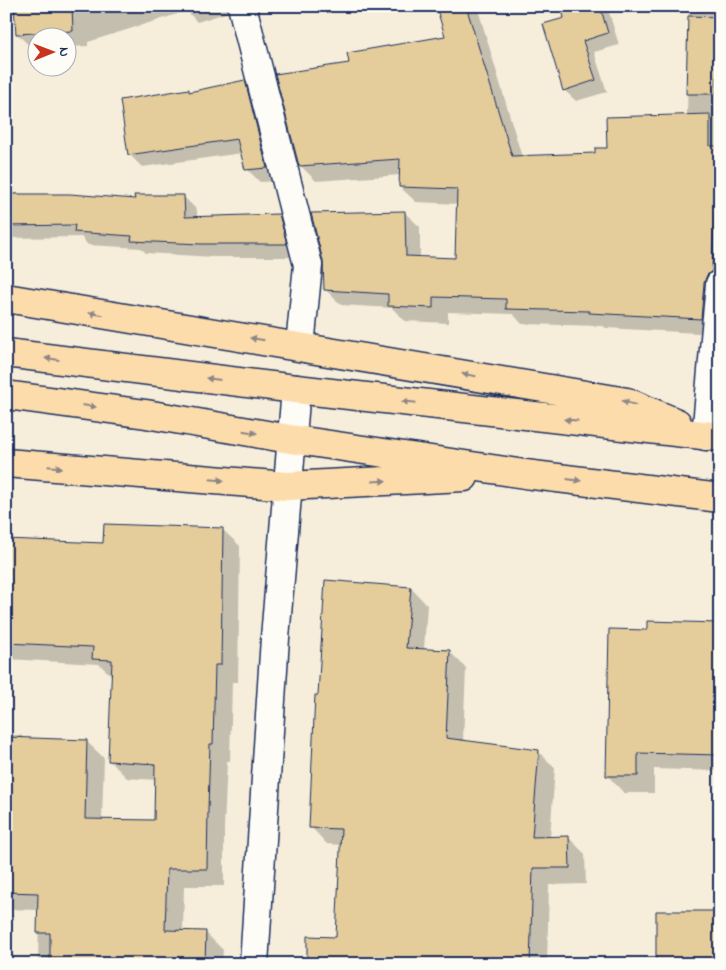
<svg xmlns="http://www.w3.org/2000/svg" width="726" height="970" viewBox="0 0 726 970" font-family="'Indie Flower',sans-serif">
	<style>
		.shadow { fill: #0003 }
		.building { fill: #e5cc9b; stroke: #1b2f5e }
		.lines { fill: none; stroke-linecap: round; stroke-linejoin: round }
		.minor-casing { stroke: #1b2f5e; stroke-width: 31 }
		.primary-casing { stroke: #1b2f5e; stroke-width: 31 }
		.minor { stroke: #fdfcf7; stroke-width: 28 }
		.primary { stroke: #fddcac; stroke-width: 28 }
		.oneway { fill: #8c8685 }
	</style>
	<rect width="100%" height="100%" fill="#f6eedb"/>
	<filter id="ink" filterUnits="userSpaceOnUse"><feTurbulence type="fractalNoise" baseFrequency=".02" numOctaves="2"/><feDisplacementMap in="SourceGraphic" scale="10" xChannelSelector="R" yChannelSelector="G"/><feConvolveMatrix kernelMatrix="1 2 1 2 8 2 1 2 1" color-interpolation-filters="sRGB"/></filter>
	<g filter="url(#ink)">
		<!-- shadow -->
		<path class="shadow" d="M16,6h229v1l-48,15 -10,-11 -99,31v4l-20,1v-9h-30v11h-5l-16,-15z
			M438,6h39l45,151 74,-3 91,-38 2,-110h31v302l-4,26 -110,-6 -3,-2 -81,-2 -9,-10 -65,-2v11l-43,-2 -13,-13 -51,-3 -16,-16 79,-77 16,15v31l36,2 2,-56 -42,-2 -16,-15 1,-12 -85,6 -16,-16 50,-101 96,-27z
			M562,6h45l12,39 -25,7 13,40 -31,9 -12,-11 1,-72z
			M244,82l13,13 22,86 -19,1 -13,-13 -5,-16 -100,14 -13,-13 59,-63 3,2z
			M20,193l2,2 114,5 48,-3 13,13v7l81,-2 13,13 8,29h-85l-68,-4 -5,-5 -53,-3 -7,-8 -75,1v-44z
			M222,529l18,17 -2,136h-6l-2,79h-3l-3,67v58h-40l-1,46 23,1 17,17 -1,14h-184l1,-54 -33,-1v-174h15l3,4 62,2 18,17 -2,62 54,1v-41l-29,-2 -18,-18 3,-84 -13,-12 -93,-5v-119l98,4z
			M411,588l16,17 -3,45 25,1 17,17 -3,73 75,10 17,17 -5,70h19l16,16 1,30 -37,1 -2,79h-239l29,-26 4,-93 -14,-1 -16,-17 8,-130z
			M720,624v147l-66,-2v24h-30l-16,-17 40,-145z"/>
		<!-- building -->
		<path class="building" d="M14,6h58l1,25 -57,3z
			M436,6h30l46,150 83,-3v-5h12l-1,-31 104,-3v32h7l-5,125 -5,4 -3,8 -3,36 -112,-6v-2l-83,-2v-10l-73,-2v11l-45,-2v-12l-64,-4 -1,-29 -12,-48 94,-2 1,45 49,2 2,-69 -58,-2 1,-28 -101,7 -24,-92 74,-11 -2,-10 98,-17z
			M561,6h39l8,27 -25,8 13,39 -33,11 -20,-67 21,-6z
			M688,16l30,1 -2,77h-30z
			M245,80l22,88 -22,2 -8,-31 -109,16 -8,-55 69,-11v3z
			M6,194h64l65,5 -1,-4h50l1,22 94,-3 8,30h-86l-70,-3 1,-5 -58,-4 1,-7 -69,1z
			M104,524l119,4 -2,137h-6l-2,79h-3l-2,66 -1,59h-40l-2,61 41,1 -1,33h-155v-31h-13l1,-40 -32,-1v-155l81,3 -2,79 69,1 1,-56 -47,-3 4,-101 -20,-1 1,-12 -87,-4v-104l97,4z
			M325,580l86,7 -5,61 44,2 -4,88 93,12 -7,87 37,-1 1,32h-37l-3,96h-223v-28l29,1 5,-108 -32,-1 6,-133h3z
			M647,621l73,2v132l-82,-2v23h-32l3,-147 38,1z
			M656,911h64v53h-64z"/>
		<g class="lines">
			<defs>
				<path id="minor" d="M242,6l66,259 -8,81
					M706,436l14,-152
					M254,964l21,-326 21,-249"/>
				<path id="primary" d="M6,298l621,104 50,21
					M6,353l290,36 424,48
					M6,395l140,19 144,25 235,35 195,24
					M6,463l281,23 177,-9"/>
			</defs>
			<!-- minor casing -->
			<use href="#minor" class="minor-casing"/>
			<!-- primary casing -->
			<use href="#primary" class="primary-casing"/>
			<!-- minor -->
			<use href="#minor" class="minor"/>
			<!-- primary -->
			<use href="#primary" class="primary"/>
		</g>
		<!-- one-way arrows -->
		<defs><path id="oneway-solid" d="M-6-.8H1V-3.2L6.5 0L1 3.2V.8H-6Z" transform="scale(1.25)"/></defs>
		<g class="oneway">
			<use href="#oneway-solid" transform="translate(96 314) rotate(-170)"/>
			<use href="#oneway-solid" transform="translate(257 339) rotate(-171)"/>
			<use href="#oneway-solid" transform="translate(52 359) rotate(-173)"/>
			<use href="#oneway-solid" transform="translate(469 375) rotate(-170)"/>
			<use href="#oneway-solid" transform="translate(213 379) rotate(-173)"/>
			<use href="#oneway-solid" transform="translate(409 402) rotate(-174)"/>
			<use href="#oneway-solid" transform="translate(629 403) rotate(-162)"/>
			<use href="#oneway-solid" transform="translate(89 406) rotate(8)"/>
			<use href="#oneway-solid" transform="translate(571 420) rotate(-174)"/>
			<use href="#oneway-solid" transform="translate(250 432) rotate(10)"/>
			<use href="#oneway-solid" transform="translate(55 467) rotate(5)"/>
			<use href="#oneway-solid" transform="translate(217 480) rotate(5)"/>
			<use href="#oneway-solid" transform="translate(574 480) rotate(7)"/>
			<use href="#oneway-solid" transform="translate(379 481) rotate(-3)"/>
		</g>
	</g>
	<!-- margin -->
	<rect width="726" height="970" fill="none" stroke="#fdfcf7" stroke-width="25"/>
	<rect x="12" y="12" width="701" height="945" fill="none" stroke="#1b2f5e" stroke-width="2" filter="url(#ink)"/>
	<!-- north arrow -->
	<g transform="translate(52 52) rotate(89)"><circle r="24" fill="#fdfcf7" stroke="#a3aaba"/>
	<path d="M0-4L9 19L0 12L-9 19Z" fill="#c8321e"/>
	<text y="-8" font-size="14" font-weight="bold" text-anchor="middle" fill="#1b2f5e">N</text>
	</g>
</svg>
